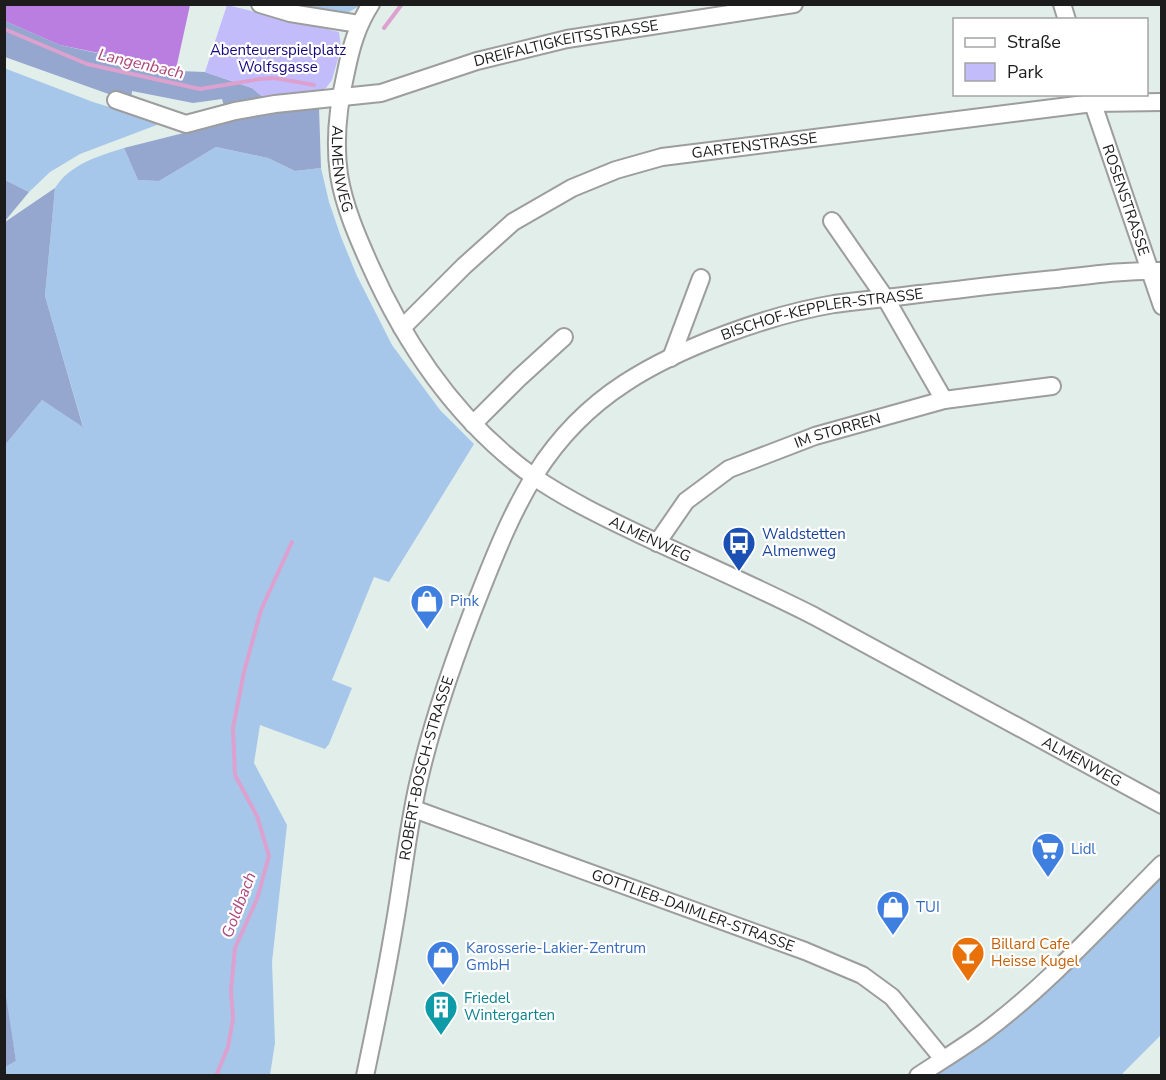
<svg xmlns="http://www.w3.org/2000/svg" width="1166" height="1080" viewBox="0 0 1166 1080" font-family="'Nunito Sans',sans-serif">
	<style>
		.grass { fill: #a6c7ea }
		.forest { fill: #95a6cf }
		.park { fill: #c2bdfa }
		.pitch { fill: #ba7de0 }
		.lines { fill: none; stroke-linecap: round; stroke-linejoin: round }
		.stream { stroke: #dda1cf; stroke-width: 4 }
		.minor-casing { stroke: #9d9d9d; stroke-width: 20 }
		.minor { stroke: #fff; stroke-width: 16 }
		.labels { text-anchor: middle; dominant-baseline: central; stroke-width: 4.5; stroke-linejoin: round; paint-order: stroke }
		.street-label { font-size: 15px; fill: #1c1c1c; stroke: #fff }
		.park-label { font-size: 15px; fill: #13097c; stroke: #fff }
		.transit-label { font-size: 15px; fill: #164399; stroke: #fff; text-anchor: start }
		.shop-label { font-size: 15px; fill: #366cbe; stroke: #fff; text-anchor: start }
		.food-label { font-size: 15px; fill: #c56008; stroke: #fff; text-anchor: start }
		.culture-label { font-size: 15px; fill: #0d838f; stroke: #fff; text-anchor: start }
		.water-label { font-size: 16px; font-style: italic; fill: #ae477a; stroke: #fff }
	</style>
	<rect width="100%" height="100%" fill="#e2eeea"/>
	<!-- grass -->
	<path class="grass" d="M273,5h88l-12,7 -12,1z
		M4,68l89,34 69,21 -82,31 -30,18 -21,20 -24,-12z
		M216,147l52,11 27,13 26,-3 8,34 12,35 16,39 35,69 48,65 34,34 -85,138 -15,-5 -42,103 20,8 -23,56 -4,5 -65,-24 -6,38 33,62 -15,137 3,81 -5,32 -265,1v-9l11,-6 -12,-71 1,-545 37,-45 41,26 -38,-130 10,-108c15,-24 44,-32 69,-40l14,32 21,1z
		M1161,876v159l-40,40 -192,1z"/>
	<!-- forest -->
	<path class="forest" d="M5,21l55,24 119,26 26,1 47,16 16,13 -43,9 -3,-11 -29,4 -61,-12 -1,11 -126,-45z
		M319,107l2,61 -26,3 -27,-13 -52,-11 -57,34 -21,-1 -14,-32 147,-37z
		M5,180l24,12 -24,29z
		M55,188l-10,108 38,131 -41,-27 -37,45v-223z
		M5,990l11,71 -11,6h-1z"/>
	<!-- park -->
	<path class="park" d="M227,5l112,27 2,16 -9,32 -6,8 -8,4 -50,9 -16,-13 -47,-16z"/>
	<!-- pitch -->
	<path class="pitch" d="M5,4h185v1l-14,64 -116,-24 -55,-24z"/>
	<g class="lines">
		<!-- stream -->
		<path class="stream" d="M384,28l18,-24
			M4,29l83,35 113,25 60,-10 15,-1 39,7
			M216,1076l12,-29 5,-28 -2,-29 4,-42 22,-49 12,-43 -12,-40 -22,-41 -2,-47 11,-56 17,-62 31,-68"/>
		<defs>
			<g id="minor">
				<path d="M260,4l30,9 69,11"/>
				<path id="s1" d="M371,4c-14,22 -20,43 -25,68 -8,34 -12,68 -7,103 5,31 18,61 31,90 37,83 89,158 164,212 34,23 71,41 107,58 58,27 116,52 173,81l348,189"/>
				<path d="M1062,4l5,16"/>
				<path id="s2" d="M1090,95l72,211"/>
				<path id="s3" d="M116,100l70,24 49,-13 40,-7 106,-11 96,-32 90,-22 227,-35"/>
				<path d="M832,221l54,78 58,101"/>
				<path id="s4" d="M402,328l62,-62 49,-44 59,-34 44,-18 46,-13 431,-54 69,-1"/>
				<path d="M671,358l30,-80"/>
				<path d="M473,424l46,-46 45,-41"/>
				<path id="s5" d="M657,543l29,-42 43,-32 86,-33 129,-36 108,-14"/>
				<path id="s6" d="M414,809l391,142 57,24 30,22 51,62"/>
				<path id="s7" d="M365,1076c10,-48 20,-95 28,-143 9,-49 14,-100 25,-149 15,-67 38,-131 63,-194 34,-86 64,-155 144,-207 55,-36 144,-68 209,-79 28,-4 57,-6 85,-10 46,-5 91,-11 137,-15 35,-4 70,-9 106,-8"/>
				<path d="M918,1076c21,-14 44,-28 65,-43 65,-48 121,-111 179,-169"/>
			</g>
		</defs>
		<!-- minor casing -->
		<use href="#minor" class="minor-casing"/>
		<!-- minor -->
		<use href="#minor" class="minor"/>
	</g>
	<!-- icons -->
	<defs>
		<symbol id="bus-pin" viewBox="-11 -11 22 30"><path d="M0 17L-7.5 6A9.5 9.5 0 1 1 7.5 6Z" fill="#1a4fb4" stroke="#fff"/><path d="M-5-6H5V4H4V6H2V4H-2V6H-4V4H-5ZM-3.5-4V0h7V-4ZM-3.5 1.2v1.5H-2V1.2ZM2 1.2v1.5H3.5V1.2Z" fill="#fff"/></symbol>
		<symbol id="shop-pin" viewBox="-11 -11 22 30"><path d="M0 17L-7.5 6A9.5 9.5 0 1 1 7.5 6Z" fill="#3f7fe0" stroke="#fff"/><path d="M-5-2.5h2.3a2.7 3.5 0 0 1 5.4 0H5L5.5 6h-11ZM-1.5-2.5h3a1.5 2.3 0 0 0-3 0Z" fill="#fff"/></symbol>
		<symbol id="supermarket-pin" viewBox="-11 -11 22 30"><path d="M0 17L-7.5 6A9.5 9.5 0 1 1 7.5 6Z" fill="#3f7fe0" stroke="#fff"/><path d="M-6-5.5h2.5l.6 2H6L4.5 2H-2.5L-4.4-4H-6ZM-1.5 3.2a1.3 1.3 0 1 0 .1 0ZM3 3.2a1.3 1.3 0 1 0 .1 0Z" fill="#fff"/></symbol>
		<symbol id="bar-pin" viewBox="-11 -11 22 30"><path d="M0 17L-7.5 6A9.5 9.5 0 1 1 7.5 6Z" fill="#e8710a" stroke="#fff"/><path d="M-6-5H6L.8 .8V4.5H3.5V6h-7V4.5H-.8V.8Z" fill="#fff"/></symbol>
		<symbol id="building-pin" viewBox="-11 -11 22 30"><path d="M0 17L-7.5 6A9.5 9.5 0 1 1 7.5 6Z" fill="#0f9aa8" stroke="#fff"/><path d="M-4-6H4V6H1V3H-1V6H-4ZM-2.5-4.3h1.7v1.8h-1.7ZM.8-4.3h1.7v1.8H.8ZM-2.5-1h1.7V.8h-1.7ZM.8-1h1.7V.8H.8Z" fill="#fff"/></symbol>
	</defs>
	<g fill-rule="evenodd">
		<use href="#bus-pin" x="720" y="524" width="38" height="52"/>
		<use href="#shop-pin" x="408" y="582" width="38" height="52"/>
		<use href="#supermarket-pin" x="1029" y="830" width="38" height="52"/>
		<use href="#shop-pin" x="874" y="888" width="38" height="52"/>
		<use href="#bar-pin" x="949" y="934" width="38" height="52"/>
		<use href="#shop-pin" x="424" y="938" width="38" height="52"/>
		<use href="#building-pin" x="422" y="988" width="38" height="52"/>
	</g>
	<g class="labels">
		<!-- street labels -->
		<g class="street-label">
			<text stroke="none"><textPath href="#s3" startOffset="464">DREIFALTIGKEITSSTRASSE</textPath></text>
			<text stroke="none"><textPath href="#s4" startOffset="410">GARTENSTRASSE</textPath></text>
			<text stroke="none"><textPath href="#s1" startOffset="171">ALMENWEG</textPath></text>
			<text stroke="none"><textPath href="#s2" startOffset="111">ROSENSTRASSE</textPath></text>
			<text stroke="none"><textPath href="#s7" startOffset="969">BISCHOF-KEPPLER-STRASSE</textPath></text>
			<text stroke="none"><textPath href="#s5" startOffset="220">IM STORREN</textPath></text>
			<text stroke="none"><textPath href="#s1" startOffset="675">ALMENWEG</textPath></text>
			<text stroke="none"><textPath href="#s1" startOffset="1161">ALMENWEG</textPath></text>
			<text stroke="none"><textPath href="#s7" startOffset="314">ROBERT-BOSCH-STRASSE</textPath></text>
			<text stroke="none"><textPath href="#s6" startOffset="297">GOTTLIEB-DAIMLER-STRASSE</textPath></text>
		</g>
		<!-- park labels -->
		<g class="park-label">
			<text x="278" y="50">Abenteuerspielplatz<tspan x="278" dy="17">Wolfsgasse</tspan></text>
		</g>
		<!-- transit labels -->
		<g class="transit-label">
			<text x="762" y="534">Waldstetten<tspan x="762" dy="17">Almenweg</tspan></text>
		</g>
		<!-- shop labels -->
		<g class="shop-label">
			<text x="450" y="601">Pink</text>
			<text x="1071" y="849">Lidl</text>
			<text x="916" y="907">TUI</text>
			<text x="466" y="948">Karosserie-Lakier-Zentrum<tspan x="466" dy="17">GmbH</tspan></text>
		</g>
		<!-- food labels -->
		<g class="food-label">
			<text x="991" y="944">Billard Cafe<tspan x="991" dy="17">Heisse Kugel</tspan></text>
		</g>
		<!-- culture labels -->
		<g class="culture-label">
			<text x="464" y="998">Friedel<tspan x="464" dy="17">Wintergarten</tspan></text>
		</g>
		<!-- water labels -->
		<g class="water-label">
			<text transform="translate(141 64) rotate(13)">Langenbach</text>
			<text transform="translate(239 905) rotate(-69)">Goldbach</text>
		</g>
	</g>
	<!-- border -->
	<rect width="1166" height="1080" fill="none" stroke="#1c1c1c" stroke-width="12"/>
	<!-- legend -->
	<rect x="953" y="18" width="195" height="78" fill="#ffffff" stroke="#a4a4a4" stroke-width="1.5"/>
	<rect x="965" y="38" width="30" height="9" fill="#ffffff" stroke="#a4a4a4" stroke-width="1.5"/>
	<text x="1007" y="48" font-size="18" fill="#1c1c1c">Straße</text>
	<rect x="965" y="63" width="30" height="18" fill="#c2bdfa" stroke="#a4a4a4" stroke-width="1.5"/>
	<text x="1007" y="78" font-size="18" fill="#1c1c1c">Park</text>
</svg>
